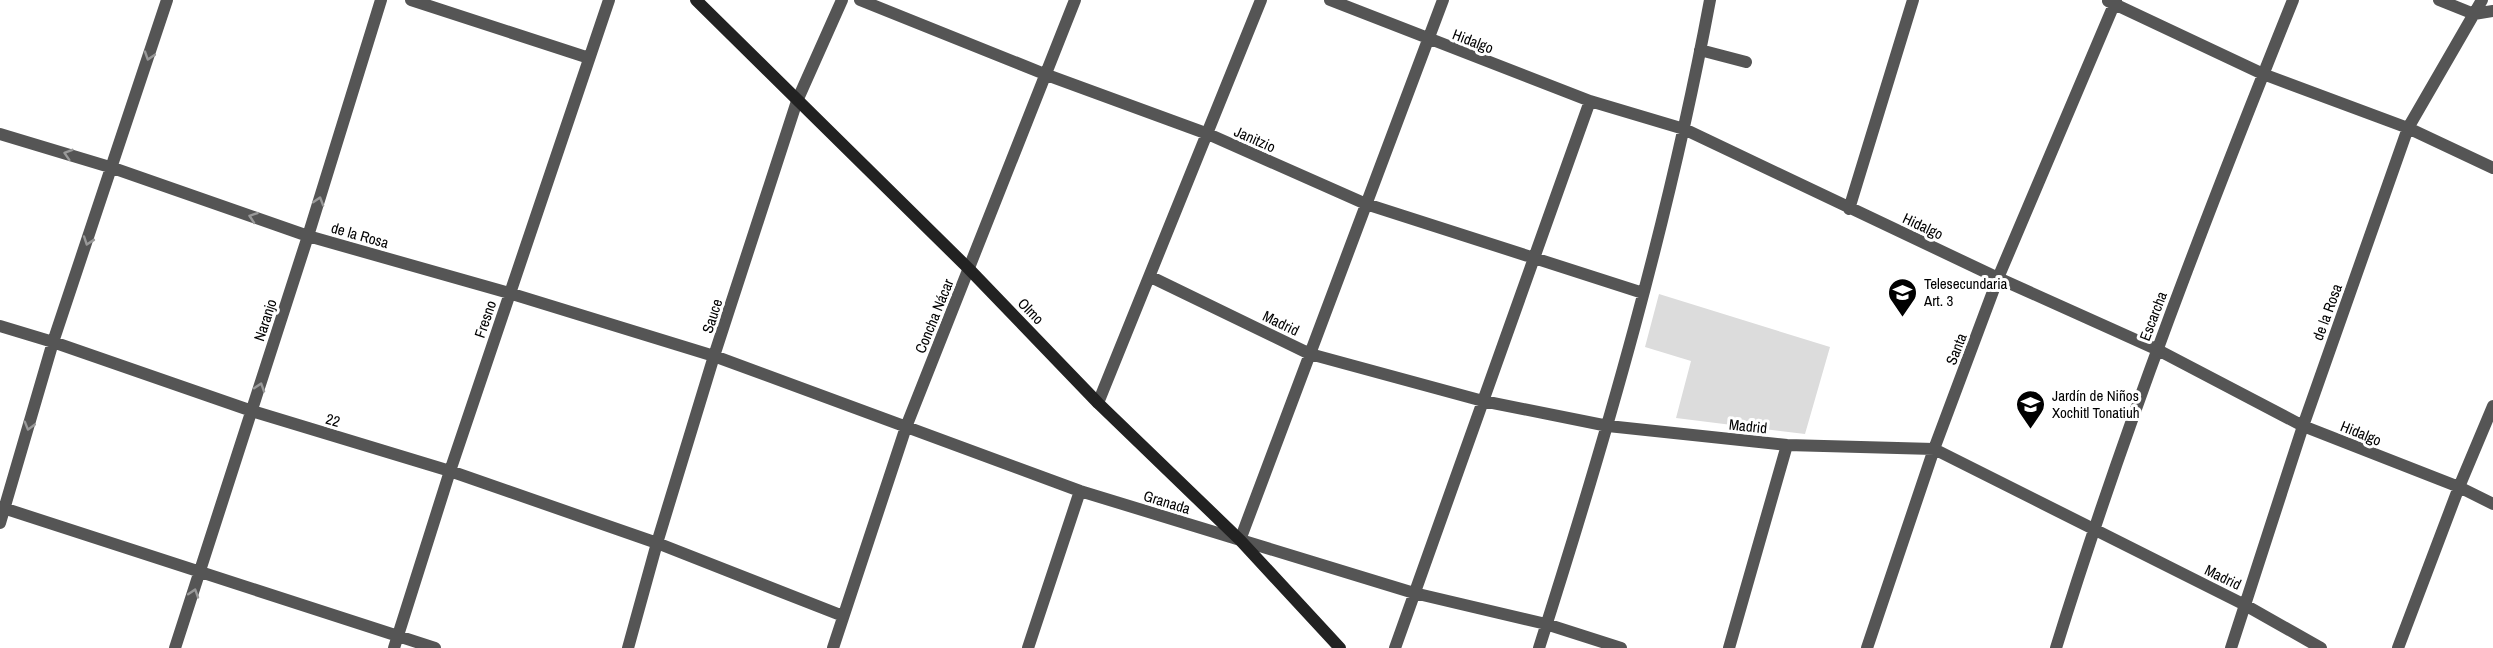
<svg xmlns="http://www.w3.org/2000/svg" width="2493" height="648" viewBox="0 0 2493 648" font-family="'Archivo Narrow',sans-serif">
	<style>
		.green { fill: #dcdcdc }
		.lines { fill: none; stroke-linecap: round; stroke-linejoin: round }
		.minor { stroke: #555; stroke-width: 12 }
		.secondary { stroke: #222; stroke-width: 12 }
		.oneway { stroke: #999 }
		.labels { text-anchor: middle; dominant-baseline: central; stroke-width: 6; stroke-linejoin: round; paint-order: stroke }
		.street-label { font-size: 15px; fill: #000; stroke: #fff }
		.poi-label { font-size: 15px; fill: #000; stroke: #fff; text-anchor: start }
	</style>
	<rect width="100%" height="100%" fill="#fff"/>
	<!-- green -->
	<path class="green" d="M1659,294l171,53 -25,87 -129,-16 15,-57 -46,-14z"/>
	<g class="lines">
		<!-- minor -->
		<path class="minor" d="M411,0l178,58
			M860,0l187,75 161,59 158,70 277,89
			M1330,0l260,101 94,28 314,149 158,71 147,77 156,61 34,17
			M2439,0l35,14 19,-3
			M2108,1l155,73 145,54 85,40
			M1700,50l46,12
			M0,134l113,34 195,68 201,57 205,63 366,135 334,102 132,31 75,24
			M1849,209l64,-209
			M1151,277l159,77 173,47 125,25 179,19 147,4 311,156 76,43
			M0,326l53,16 199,69 198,60 207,72 186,73
			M1098,403l163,-403
			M0,507l435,141
			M0,523l53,-181 114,-342
			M1240,540l203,-540
			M175,648l133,-412 73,-236
			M394,648l56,-177 159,-471
			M628,648l29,-105 57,-187 83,-255 45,-101
			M833,648l73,-221 169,-427
			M1028,648l52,-157
			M1395,648l195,-547
			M1539,648c68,-213 130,-428 171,-648
			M1729,648l58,-203
			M1867,648l67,-199 64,-171 118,-278
			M2056,648c68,-220 151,-434 237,-648
			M2231,648l72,-222 105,-298 74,-128
			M2398,648l61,-161 34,-81"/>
		<!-- secondary -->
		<path class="secondary" d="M696,0l273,269 129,134 142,137 100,108"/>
	</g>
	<!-- one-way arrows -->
	<defs><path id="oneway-chevron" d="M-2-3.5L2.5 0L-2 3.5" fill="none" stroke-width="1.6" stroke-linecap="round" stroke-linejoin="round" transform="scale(1.5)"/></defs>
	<g class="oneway">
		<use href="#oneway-chevron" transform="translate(149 56) rotate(108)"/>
		<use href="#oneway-chevron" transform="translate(68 154) rotate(-163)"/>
		<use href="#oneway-chevron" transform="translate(319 201) rotate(-73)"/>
		<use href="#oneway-chevron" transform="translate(253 217) rotate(-161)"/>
		<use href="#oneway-chevron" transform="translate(88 241) rotate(109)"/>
		<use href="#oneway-chevron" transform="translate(260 387) rotate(-72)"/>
		<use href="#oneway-chevron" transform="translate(29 426) rotate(106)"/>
		<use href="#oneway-chevron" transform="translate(194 593) rotate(-72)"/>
	</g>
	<!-- icons -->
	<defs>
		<symbol id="school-pin" viewBox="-11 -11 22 30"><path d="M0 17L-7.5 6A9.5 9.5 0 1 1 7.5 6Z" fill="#000" stroke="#fff"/><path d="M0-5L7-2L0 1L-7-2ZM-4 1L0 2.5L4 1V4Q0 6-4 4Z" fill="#fff"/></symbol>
	</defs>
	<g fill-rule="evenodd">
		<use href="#school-pin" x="1886" y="276" width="33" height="45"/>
		<use href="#school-pin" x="2014" y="388" width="33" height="45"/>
	</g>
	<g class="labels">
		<!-- street labels -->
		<g class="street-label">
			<text transform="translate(1473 41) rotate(21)">Hidalgo</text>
			<text transform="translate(1255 139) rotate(24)">Janitzio</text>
			<text transform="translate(1923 226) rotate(25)">Hidalgo</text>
			<text transform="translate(360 235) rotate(16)">de la Rosa</text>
			<text transform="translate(1031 311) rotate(46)">Olmo</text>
			<text transform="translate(2327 312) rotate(-70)">de la Rosa</text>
			<text transform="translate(712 316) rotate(-72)">Sauce</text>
			<text transform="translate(934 316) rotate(-68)">Concha Nácar</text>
			<text transform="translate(2153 316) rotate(-69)">Escarcha</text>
			<text transform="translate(485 319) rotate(-71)">Fresno</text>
			<text transform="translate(265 320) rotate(-72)">Naranjo</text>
			<text transform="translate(1281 323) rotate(26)">Madrid</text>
			<text transform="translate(1956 349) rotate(-69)">Santa</text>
			<text transform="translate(333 420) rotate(17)">22</text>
			<text transform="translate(1748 426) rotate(6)">Madrid</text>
			<text transform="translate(2361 433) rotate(22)">Hidalgo</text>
			<text transform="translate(1167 502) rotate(17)">Granada</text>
			<text transform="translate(2223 577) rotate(26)">Madrid</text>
		</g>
		<!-- poi labels -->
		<g class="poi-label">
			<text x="1924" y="283">Telesecundaria<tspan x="1924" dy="17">Art. 3</tspan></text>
			<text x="2052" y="395">Jardín de Niños<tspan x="2052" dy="17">Xochitl Tonatiuh</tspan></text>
		</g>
	</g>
</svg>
